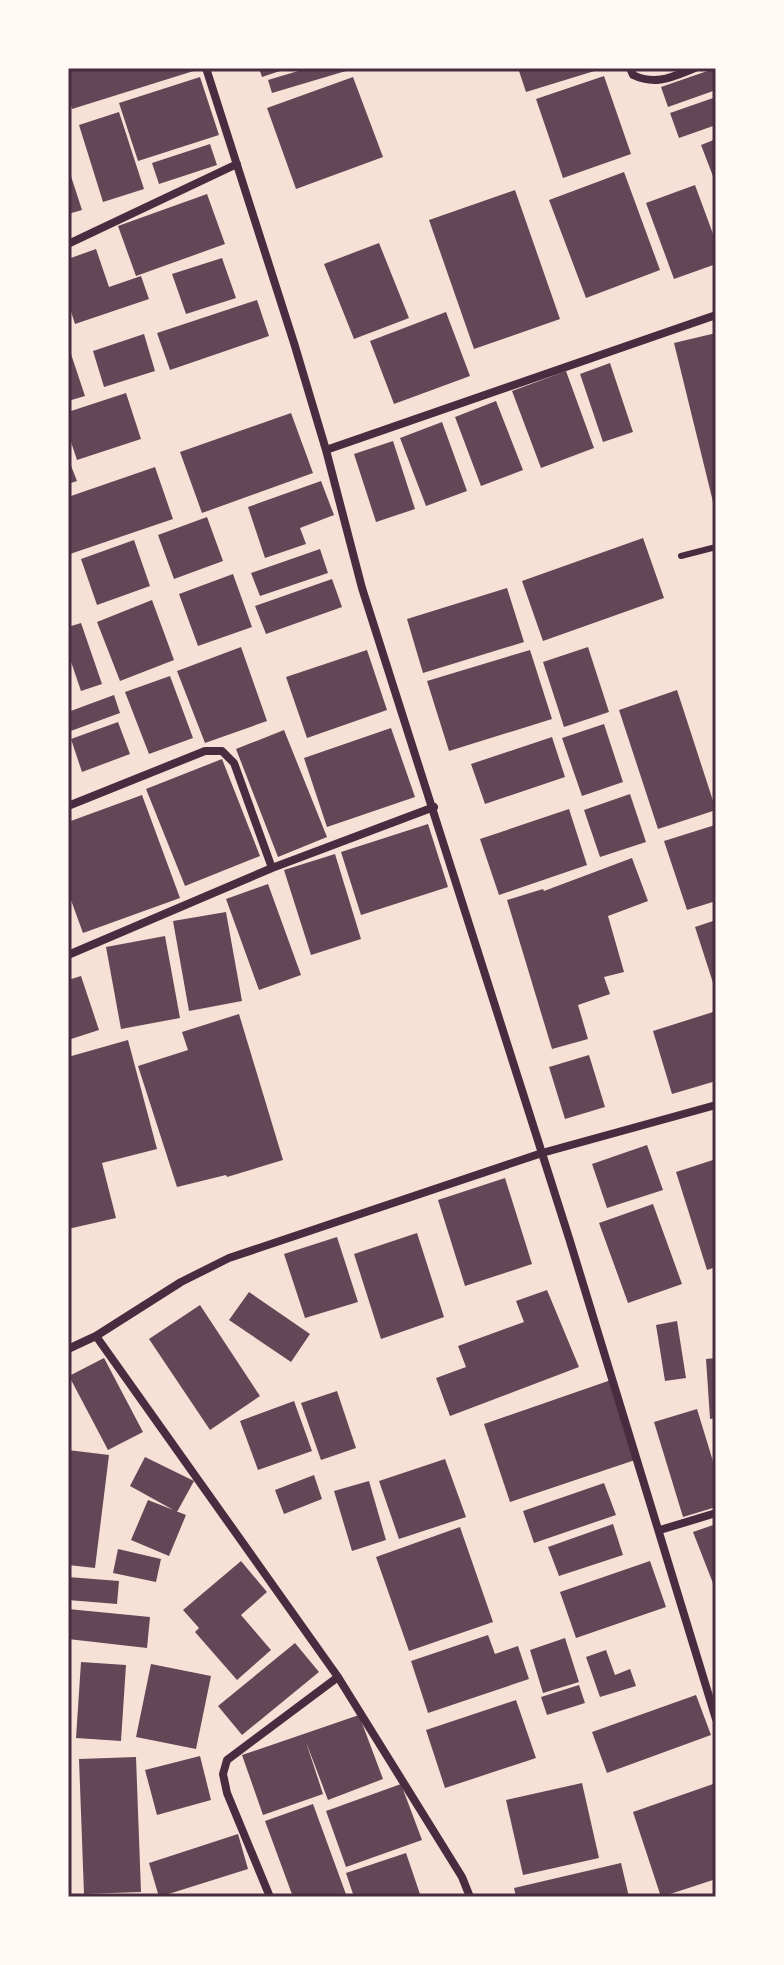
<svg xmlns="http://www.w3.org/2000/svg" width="784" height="1965" viewBox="0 0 784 1965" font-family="'Roboto Condensed',sans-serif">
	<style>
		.building { fill: #644757 }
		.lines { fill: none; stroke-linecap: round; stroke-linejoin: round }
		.service { stroke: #4a2c40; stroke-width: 6 }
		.minor { stroke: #4a2c40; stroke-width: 8 }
		.neatline { fill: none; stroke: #4a2c40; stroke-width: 3 }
	</style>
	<rect width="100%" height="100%" fill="#f7e1d7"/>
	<!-- building -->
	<path class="building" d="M68,68h132v1l-128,40 -4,-13z
		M259,68h27v1l-24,8z
		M308,68h37l1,3 -74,22 -4,-13z
		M518,68h82l1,1 -75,23z
		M716,68v22l-48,17 -7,-20z
		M604,76l27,78 -68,24 -27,-79z
		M200,77l19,58 -81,26 -19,-58z
		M353,77l30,80 -87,32 -29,-81z
		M716,97v28l-37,13 -9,-25z
		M119,112l25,77 -41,13 -24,-77z
		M716,139v45l-15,-39z
		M210,144l7,21 -58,19 -7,-21z
		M68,167l14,43 -14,4z
		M624,172l36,98 -74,28 -37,-98z
		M695,185l21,57v22l-42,15 -28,-76z
		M515,190l45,129 -86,30 -45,-129z
		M207,194l18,50 -89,32 -18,-50z
		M379,243l30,75 -55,21 -30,-75z
		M96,249l13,38 32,-11 8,23 -74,25 -7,-22v-43z
		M222,258l14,40 -50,16 -14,-40z
		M257,300l12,36 -99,34 -13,-37z
		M446,312l24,64 -76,28 -24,-63z
		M716,333v177h-1l-41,-167z
		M144,334l11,37 -51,16 -11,-36z
		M70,351l15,45 -17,5v-49z
		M610,363l23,69 -30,10 -23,-68z
		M566,371l28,77 -53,20 -29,-77z
		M126,393l15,46 -64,21 -9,-27v-21z
		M496,401l27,69 -42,16 -26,-69z
		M291,413l22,60 -111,40 -22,-61z
		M442,422l25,69 -41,15 -26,-68z
		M393,441l22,68 -39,13 -22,-68z
		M68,458l9,23 -9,3z
		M155,467l18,52 -103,35 -2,-57z
		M321,481l13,34 -34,13 6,16 -41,14 -17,-51z
		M207,517l16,44 -49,18 -16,-44z
		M643,538l21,60 -121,43 -21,-60z
		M134,540l16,46 -53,19 -16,-46z
		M320,549l8,24 -68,23 -9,-23z
		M233,574l19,53 -54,19 -19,-52z
		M332,579l10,28 -76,27 -11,-28z
		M507,588l17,54 -101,31 -16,-54z
		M152,600l22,60 -54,21 -23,-59z
		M81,623l21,61 -21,7 -13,-38v-26z
		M241,647l26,74 -62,22 -28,-72z
		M588,647l21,65 -45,15 -21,-65z
		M367,650l20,60 -80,28 -21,-61z
		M530,650l22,69 -103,32 -22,-70z
		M170,676l23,62 -44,16 -24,-62z
		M677,690l39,120 -58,19 -39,-119z
		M114,695l6,18 -52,19v-20z
		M118,722l12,32 -48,18 -11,-33z
		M604,724l19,58 -41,14 -20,-58z
		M391,728l24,69 -88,30 -23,-69z
		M284,730l43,107 -49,20 -42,-108z
		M552,737l13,40 -80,27 -14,-40z
		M222,759l38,97 -75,30 -39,-97z
		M630,794l16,48 -46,15 -16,-47z
		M142,795l38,103 -97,35 -15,-41v-70z
		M569,809l18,56 -88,30 -19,-56z
		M428,824l20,63 -87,28 -20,-63z
		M715,825l1,76 -29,9 -23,-69z
		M335,854l26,85 -50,16 -27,-85z
		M632,858l16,43 -40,15 16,56 -20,5 6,17 -32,11 10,34 -36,10 -45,-149 36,-11 1,2z
		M268,884l33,91 -42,15 -33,-91z
		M226,912l16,89 -53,10 -16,-90z
		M716,920v69h-1l-20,-62z
		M165,936l15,82 -59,11 -15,-82z
		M81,976l18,54 -31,10v-60z
		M713,1012l3,8v61l-44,13 -19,-63z
		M239,1014l44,146 -56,17 -1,-2 -49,12 -39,-121 50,-16 -6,-18z
		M128,1040l29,109 -55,14 14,55 -48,11v-172z
		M589,1055l16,52 -40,12 -16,-52z
		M647,1145l16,45 -56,18 -15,-44z
		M716,1159v108l-9,3 -31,-98z
		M505,1178l27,86 -67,22 -27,-86z
		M653,1204l29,80 -54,19 -29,-80z
		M417,1233l27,84 -63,22 -27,-85z
		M337,1237l21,65 -53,16 -21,-64z
		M547,1290l32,77 -129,49 -14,-38 30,-11 -8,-21 66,-24 -8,-21z
		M249,1292l61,42 -19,28 -62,-42z
		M200,1305l60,91 -50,34 -61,-91z
		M677,1321l9,57 -21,3 -9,-56z
		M104,1358l39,74 -35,18 -39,-74z
		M716,1358v60l-6,1 -4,-60z
		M611,1380l27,79 -128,43 -26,-78z
		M337,1391l19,57 -35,12 -20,-57z
		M294,1401l18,50 -54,19 -18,-49z
		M697,1409l19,62v36l-33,10 -29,-95z
		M68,1450l41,5 -14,113 -27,-3z
		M145,1457l49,24 -17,31 -47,-26z
		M445,1459l21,58 -67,22 -20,-58z
		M314,1475l8,24 -38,15 -9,-24z
		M369,1481l17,59 -34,11 -18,-60z
		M604,1483l12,32 -82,28 -11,-32z
		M148,1500l38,15 -17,41 -38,-16z
		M613,1524l10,31 -64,21 -11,-29z
		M716,1524v67l-23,-59z
		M460,1527l33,95 -84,29 -33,-94z
		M118,1549l43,10 -5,23 -43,-9z
		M241,1561l26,31 -26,23 30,35 -34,30 -42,-48 4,-4 -16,-18z
		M650,1561l16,46 -90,31 -16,-46z
		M68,1577l51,4 -2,23 -49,-4z
		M68,1609l82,8 -3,31 -79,-9z
		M488,1635l7,19 23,-8 11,33 -101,34 -17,-52z
		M565,1638l14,44 -36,11 -13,-43z
		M295,1643l24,29 -77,63 -24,-29z
		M606,1650l9,25 15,-6 6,17 -36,11 -14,-40z
		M81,1662l45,3 -5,76 -45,-3z
		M151,1664l60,12 -15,73 -60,-12z
		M579,1685l6,18 -38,12 -6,-18z
		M696,1695l15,40 -104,38 -15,-41z
		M516,1700l20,58 -91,30 -19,-58z
		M359,1715l24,64 -55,21 -22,-58 17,52 -60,21 -21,-60z
		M200,1756l11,44 -54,15 -12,-45z
		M136,1757l5,135 -57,2 -5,-135z
		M582,1783l17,75 -76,17 -17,-75z
		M716,1783v96l-55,18 -28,-85z
		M401,1784l21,56 -76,27 -20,-56z
		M313,1804l34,93h-54l-28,-76z
		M238,1834l10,35 -89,28 -10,-34z
		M406,1853l15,44h-67l-8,-24z
		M621,1863l8,34h-113l-2,-9z"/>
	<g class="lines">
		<!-- service -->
		<path class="service" d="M681,556l35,-9"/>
		<!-- minor -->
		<path class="minor" d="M206,68l88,275 32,107 36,138 207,650 147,481
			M630,68l3,7c23,11 39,2 62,-7
			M68,244l169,-80
			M326,450l390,-135
			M68,806l137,-55h17l12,12 38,105
			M68,955l204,-87 162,-61
			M96,1336l242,341 124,200 8,20
			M68,1349l28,-13 85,-54 48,-24 313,-105 174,-48
			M660,1530l56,-17
			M270,1897l-43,-104 -4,-19 4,-14 111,-83"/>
	</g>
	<!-- border -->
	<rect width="784" height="1965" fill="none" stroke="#fffaf5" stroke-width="140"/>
	<rect x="70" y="70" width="644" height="1825" class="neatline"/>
</svg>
